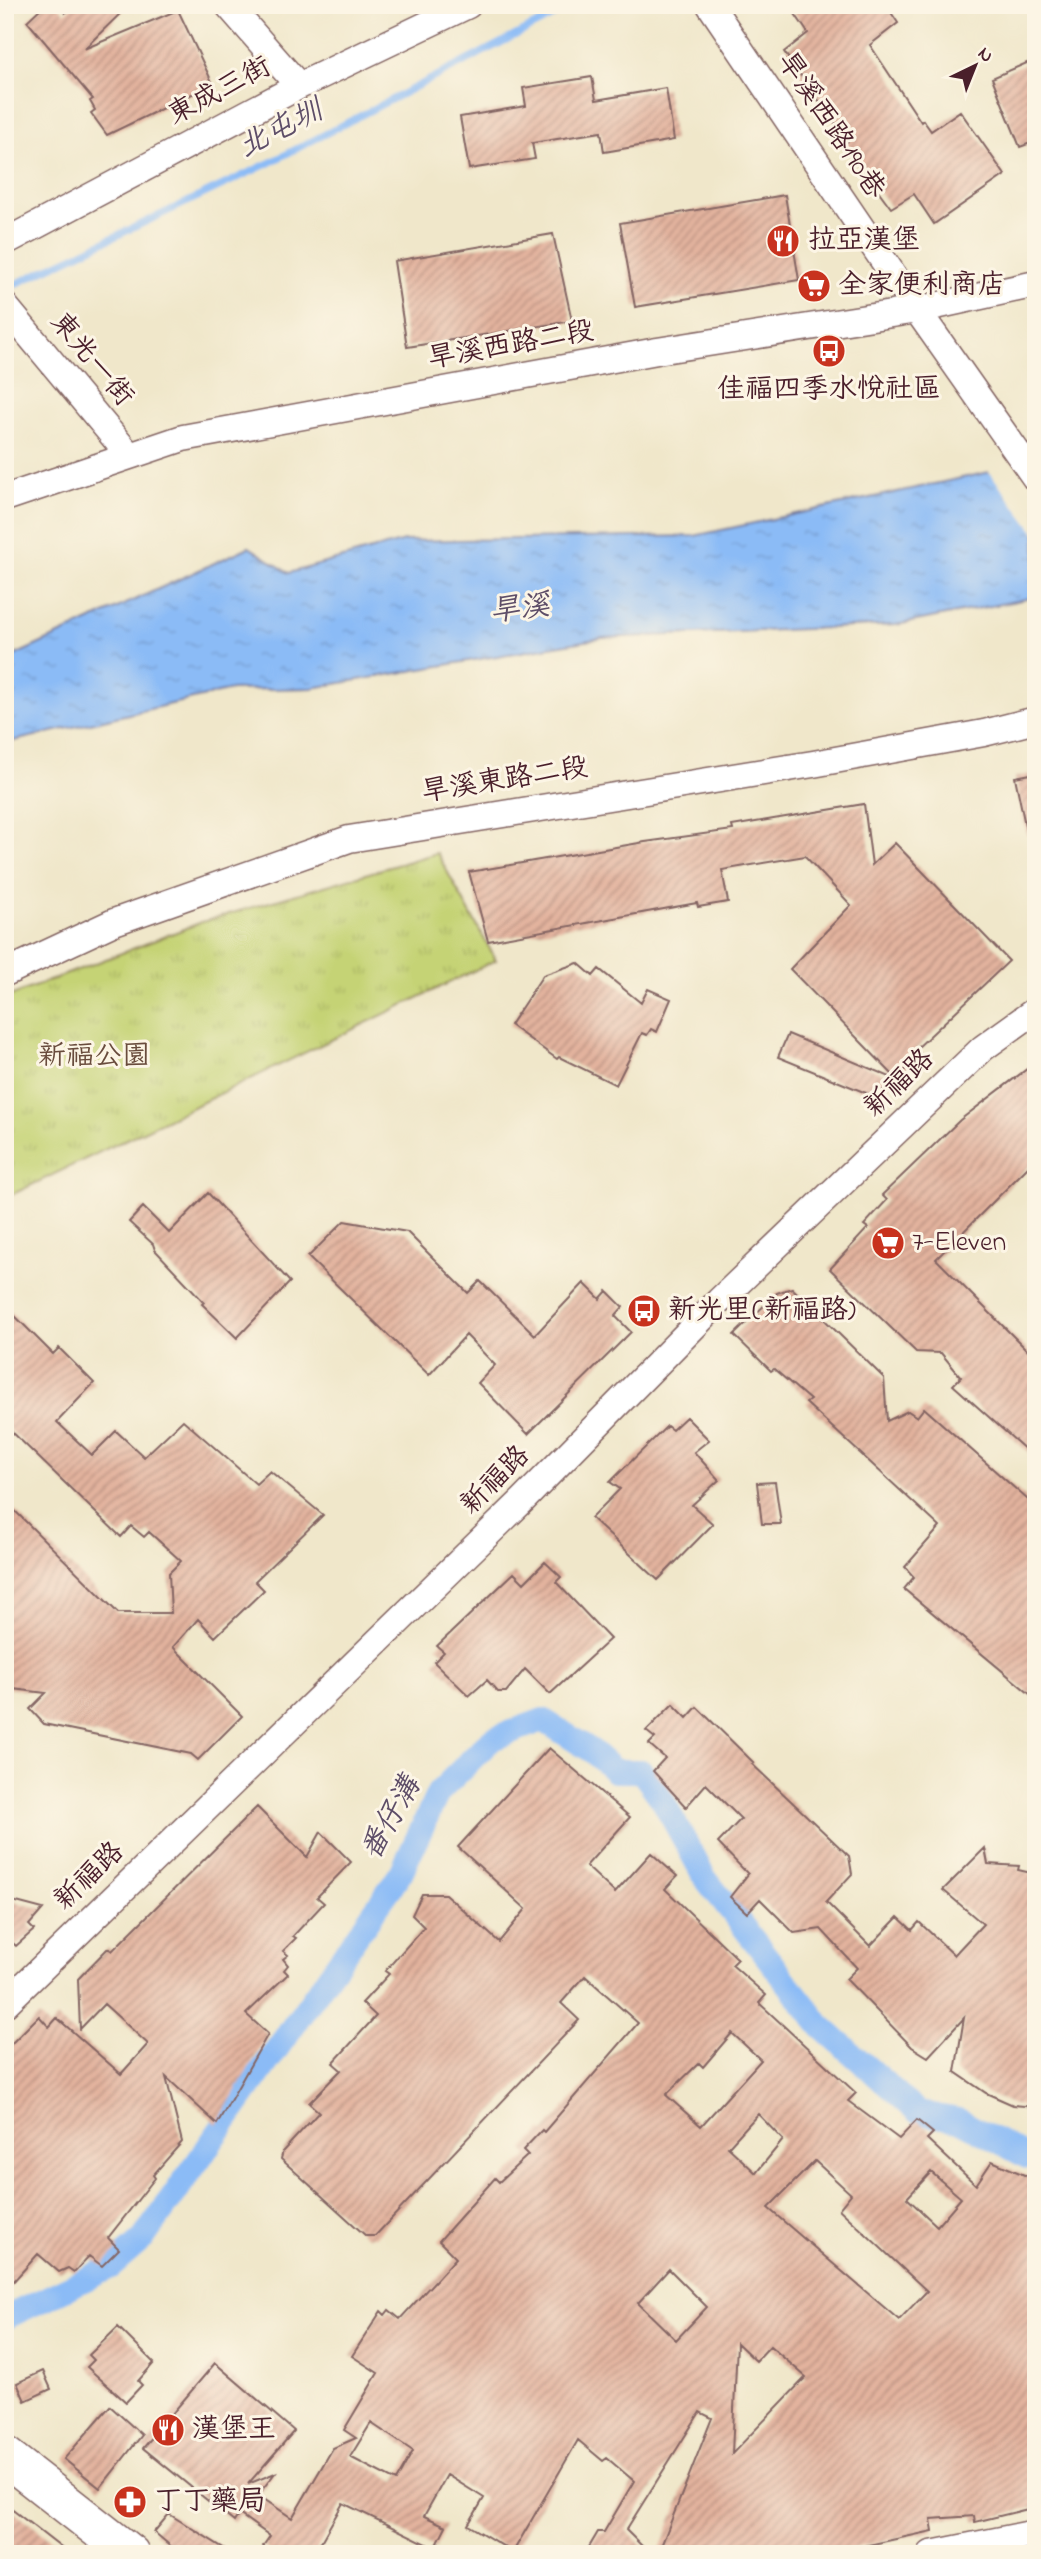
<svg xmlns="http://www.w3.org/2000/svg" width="1041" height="2559" viewBox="0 0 1041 2559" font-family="'Indie Flower','LXGW WenKai TC',sans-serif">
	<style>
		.park { fill: url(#park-tufts); stroke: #887950; stroke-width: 2 }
		.water { fill: url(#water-ripples); stroke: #6a6d90; stroke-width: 2 }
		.pier { fill: #f0e7ca }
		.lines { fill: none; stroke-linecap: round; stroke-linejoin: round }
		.stream { stroke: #8bbbf6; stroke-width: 7 }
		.canal { stroke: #8bbbf6; stroke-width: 24 }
		.building { fill: url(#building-hatch); fill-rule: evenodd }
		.street-casing { stroke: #846563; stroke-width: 29 }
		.secondary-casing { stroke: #846563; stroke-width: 41 }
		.street { stroke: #fff; stroke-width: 26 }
		.secondary { stroke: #fff; stroke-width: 38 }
		.labels { text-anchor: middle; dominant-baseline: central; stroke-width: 6; stroke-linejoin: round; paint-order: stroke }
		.street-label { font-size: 28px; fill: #4a1f2b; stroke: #fcf5e5 }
		.poi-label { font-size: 28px; fill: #4a1f2b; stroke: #fcf5e5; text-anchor: start }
		.park-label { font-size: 28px; fill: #694c3d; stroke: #fcf5e5 }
		.water-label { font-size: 30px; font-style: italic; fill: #5e4e68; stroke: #fcf5e5 }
	</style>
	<defs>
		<pattern id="park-tufts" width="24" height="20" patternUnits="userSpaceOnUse" patternTransform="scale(1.75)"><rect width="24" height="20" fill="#c5d374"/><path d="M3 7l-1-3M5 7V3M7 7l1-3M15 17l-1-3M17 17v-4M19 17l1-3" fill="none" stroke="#abb565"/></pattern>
		<pattern id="water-ripples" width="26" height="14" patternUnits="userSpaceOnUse" patternTransform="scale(1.75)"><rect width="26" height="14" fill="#8bbbf6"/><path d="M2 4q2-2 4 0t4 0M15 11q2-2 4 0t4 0" fill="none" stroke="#79a0d3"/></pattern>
		<pattern id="building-hatch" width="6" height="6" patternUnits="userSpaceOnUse" patternTransform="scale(1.75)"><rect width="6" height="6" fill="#e3b39e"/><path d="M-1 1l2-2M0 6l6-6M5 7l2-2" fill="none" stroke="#ba9181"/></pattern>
	</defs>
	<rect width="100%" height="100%" fill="#fcf5e5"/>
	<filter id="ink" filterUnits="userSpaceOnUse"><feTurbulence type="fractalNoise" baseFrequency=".0143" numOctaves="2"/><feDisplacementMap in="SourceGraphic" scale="14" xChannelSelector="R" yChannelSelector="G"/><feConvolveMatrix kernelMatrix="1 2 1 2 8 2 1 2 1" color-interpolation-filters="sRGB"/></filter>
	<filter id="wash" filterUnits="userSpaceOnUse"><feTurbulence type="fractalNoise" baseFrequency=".00686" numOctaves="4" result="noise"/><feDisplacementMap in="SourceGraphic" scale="28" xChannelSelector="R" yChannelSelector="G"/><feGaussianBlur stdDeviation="1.57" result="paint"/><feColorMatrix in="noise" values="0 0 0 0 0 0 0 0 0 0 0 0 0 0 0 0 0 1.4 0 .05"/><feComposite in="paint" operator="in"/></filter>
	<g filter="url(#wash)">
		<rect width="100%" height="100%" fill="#f0e7ca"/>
		<!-- park -->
		<path class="park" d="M437,853l59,107 -491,238v-200l197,-76z"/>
		<!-- water -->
		<path class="water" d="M1036,462v135l-140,28 -294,13 -290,50 -81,2 -226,53v-83l244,-113 40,26 115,-32 290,-5z"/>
		<!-- pier -->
		<path class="pier" d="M1036,458v76l-49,-65z"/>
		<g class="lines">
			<!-- stream -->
			<path class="stream" d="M5,289l264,-126 305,-158"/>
			<!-- canal -->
			<path class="canal" d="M5,2318l106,-51 32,-28 258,-366 37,-80 54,-54 51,-19 49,31 22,20h27l22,30 42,77 117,149 97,86 40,7 68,37 9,-2"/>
		</g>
		<g id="blocks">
			<!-- building -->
			<path class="building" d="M44,5h14l7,8 9,-8h55l-45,44 94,-39 35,74 -106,51 -16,-22 4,-3 -5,-9 3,-2 -66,-78z
				M789,5h97l12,18 -28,22 51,77 2,-2 8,11 29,-20 45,64 -71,49 -20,-30 -23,14 -47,-64 4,-3 -64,-89 24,-19z
				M1036,59v82l-16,6 -28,-69z
				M592,77l4,23 70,-12 8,52 -70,12 -3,-20 -69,11 3,16 -66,10 -9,-52 66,-11 -3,-18z
				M785,195l14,85 -164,27 -15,-84z
				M553,234l19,87 -165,26 -13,-86z
				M1036,773v61l-9,1 -12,-58z
				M864,804l8,61 23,-22 114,118 -93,88 5,6 -25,23 -106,-109 61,-64 -46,-49 -83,14 6,32 -30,5 -1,-4 -209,38 -19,-69 176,-30 88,-12 -1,-4z
				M578,963l15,13 6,-7 42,34 7,-14 23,10 -14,33 -6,-3 -4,6 -5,-2 -26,52 -57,-28 -2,2 -47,-34 33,-50z
				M788,1034l107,45 -19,18 -98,-40z
				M1036,1062v97l-100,100 100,100v100l-83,-74 8,-8 -20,-24 -25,-1 -86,-83 38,-41 -4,-3 23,-25 -5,-5 78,-75z
				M208,1193l82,89 -53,56 -35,-34 2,-2 -49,-52 -2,-6 -24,-22 14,-15 26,26z
				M344,1221l63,11 61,61 12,-12 55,54 49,-52 16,16 7,-8 16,16 -8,9 16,16 -103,102 -50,-51 17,-18 -29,-30 -37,40 -121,-118z
				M792,1288l92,90 3,43 21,-10 9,6 7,-9 112,99v192l-132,-110 10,-12 -9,-10 35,-40 -134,-124 4,-3 -36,-31 -3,2 -37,-36 43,-42z
				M5,1306l48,48 6,-6 35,35 -37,39 35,33 24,-24 28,26 39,-37 73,64 14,-13 53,44 -68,66 9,9 -49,47 -17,-18 -25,28 69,69 -44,44 -7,-6 -147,-30 -14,-15 16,-16 -41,-5v-187l113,112h53l-2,-40 12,-12 -32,-29 -5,5 -13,-11 -10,11 -116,-112z
				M686,1417l23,23 -15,12 25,28 -27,25 21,19 -55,56 -67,-62 29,-29 -10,-7 57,-56 5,4z
				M775,1482l6,42h-19l-5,-41z
				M545,1562l16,15 -5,5 54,57 -60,55 -25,-25 -19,23h-8l-11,-12 -18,16 -35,-34 10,-10 -7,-6 77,-73 10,10z
				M673,1704l14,14 10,-11 57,56 -2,1 97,92 3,18 -26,28 44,44 28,-29 14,13 7,-8 35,33 29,-31 -40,-34 42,-42 3,16 31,2 -1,4 18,4v233l-23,-2 -27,-12 -31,-21 9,-54 -36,39 -16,-10 -66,-68 11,-11 -36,-39 -27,4 -34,-34 -13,14 -17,-16 18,-23 -30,-31 23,-24 -35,-35 -20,23 -33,-36 12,-13 -16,-14 6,-6 -9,-7z
				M549,1748l81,69 -44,49 29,27 36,-40 26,23 -12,13 73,70 -6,6 34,30 -7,8 97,90 -8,8 51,38 18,-19 16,13 -6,6 49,46 16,-24 44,19v327l-61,15 -1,-6 -43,3 2,12 -106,23h-169l54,-136 -12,-6 -74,118 24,24h-65l13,-22h6l30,-51 -27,-23 -4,3 -25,-21 -65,112 -45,-27 16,-27 -37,-23 -23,41 22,10 -11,22 -92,-45 -29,51h-42l-9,-8 7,-10 -31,-22 -5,8 -91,-74 72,-85 79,68 -46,53 27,-11 -17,22 34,23 41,-70 23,-10 -12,-8 34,-57 -26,-17 29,-45 4,4 4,-5 11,9 56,-61 -17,-17 56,-63 4,4 29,-27 -5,-5 19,-20 2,2 94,-109 -53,-47 -24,27 18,17 -204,216h-9l-85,-77 2,-8 36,-39 -10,-9 32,-33 -8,-7 43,-47 -14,-13 27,-29 -4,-3 39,-44 -12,-12 10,-21h23l54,48 27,-33 -68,-62zM732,2033l29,27 -60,66 -35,-31 33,-32 4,4zM758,2114l25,26 -27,33 -28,-26zM815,2161l36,33 -12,15 88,82 -28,29 -131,-112zM931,2172l30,26 -24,28 -30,-28zM669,2269l38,38 -31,33 -38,-37zM737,2343l19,18 14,-15 36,31 -74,77zM371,2423l42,28 -17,30 -46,-24z
				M257,1807l50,50 14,-25 30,30 -34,35 7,6 -31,33 3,2 -13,13 5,4 -5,4 5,6 -4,5 4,4 -42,40 22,20 -51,90 -51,-47 16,65 -29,33 2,3 -47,60 11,11 -17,17 -13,-10 -15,16 -6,-4 -9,4 -21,-18 -33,37v-241l34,-34 10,11 8,-9 64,56 27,-30 -44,-40 -24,25 -2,-50 30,-31 4,3z
				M5,1899l38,10 -14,16 5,5 -18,16 -11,-10z
				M118,2327l36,36 -16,18 4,4 -16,17 -39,-35 7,-7 -5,-5z
				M43,2371l8,18 -26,12 -8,-18z
				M110,2406l32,29 -42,53 -36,-29z
				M5,2504l64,50h-64z
				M169,2514l64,40h-53l-26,-22z"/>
		</g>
	</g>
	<g filter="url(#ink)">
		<use href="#blocks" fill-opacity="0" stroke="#846563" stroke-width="2"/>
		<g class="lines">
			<defs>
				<path id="street" d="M228,5l71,81
					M710,5l207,305 119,169
					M5,242l294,-156 169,-81
					M5,306l124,149
					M5,498l178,-60 474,-87 260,-41 119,-26
					M5,973l109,-51 235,-83 464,-75 171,-31 52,-13
					M5,2004l518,-504 196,-199 264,-253 53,-38
					M931,2554l105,-21"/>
				<path id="secondary" d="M5,2456l125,98"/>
			</defs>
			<!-- street casing -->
			<use href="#street" class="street-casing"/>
			<!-- secondary casing -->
			<use href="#secondary" class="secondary-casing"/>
			<!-- street -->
			<use href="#street" class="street"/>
			<!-- secondary -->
			<use href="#secondary" class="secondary"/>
		</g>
	</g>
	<!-- icons -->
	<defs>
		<symbol id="restaurant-disc" viewBox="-11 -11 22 22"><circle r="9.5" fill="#c8321e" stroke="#fcf5e5"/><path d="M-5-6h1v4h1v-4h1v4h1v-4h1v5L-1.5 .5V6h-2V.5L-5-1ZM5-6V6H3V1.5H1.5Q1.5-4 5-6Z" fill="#fff"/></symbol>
		<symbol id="supermarket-disc" viewBox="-11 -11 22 22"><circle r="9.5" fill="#c8321e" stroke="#fcf5e5"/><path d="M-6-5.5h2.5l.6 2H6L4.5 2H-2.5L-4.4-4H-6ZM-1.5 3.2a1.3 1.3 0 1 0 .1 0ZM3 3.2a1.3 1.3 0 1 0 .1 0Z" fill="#fff"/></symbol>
		<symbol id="bus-disc" viewBox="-11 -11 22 22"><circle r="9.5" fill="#c8321e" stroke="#fcf5e5"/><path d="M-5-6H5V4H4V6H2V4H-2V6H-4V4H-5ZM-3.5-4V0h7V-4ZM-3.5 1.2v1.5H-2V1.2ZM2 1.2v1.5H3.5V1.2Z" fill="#fff"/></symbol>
		<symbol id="pharmacy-disc" viewBox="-11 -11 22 22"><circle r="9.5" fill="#c8321e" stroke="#fcf5e5"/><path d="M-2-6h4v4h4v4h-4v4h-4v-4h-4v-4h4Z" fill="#fff"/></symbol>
	</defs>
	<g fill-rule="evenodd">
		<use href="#restaurant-disc" x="764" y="222" width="38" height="38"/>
		<use href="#supermarket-disc" x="795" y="267" width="38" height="38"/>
		<use href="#bus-disc" x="810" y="332" width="38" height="38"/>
		<use href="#supermarket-disc" x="869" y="1224" width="38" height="38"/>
		<use href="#bus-disc" x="625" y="1292" width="38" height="38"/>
		<use href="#restaurant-disc" x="149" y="2411" width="38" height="38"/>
		<use href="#pharmacy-disc" x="111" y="2483" width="38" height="38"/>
	</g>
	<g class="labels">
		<!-- street labels -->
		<g class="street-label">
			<text transform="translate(220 92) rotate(-28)">東成三街</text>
			<text transform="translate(830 126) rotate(56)">旱溪西路190巷</text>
			<text transform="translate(511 346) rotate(-10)">旱溪西路二段</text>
			<text transform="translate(91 360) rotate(50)">東光一街</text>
			<text transform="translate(505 781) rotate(-9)">旱溪東路二段</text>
			<text transform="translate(900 1084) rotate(-44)">新福路</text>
			<text transform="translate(496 1481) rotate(-45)">新福路</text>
			<text transform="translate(90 1877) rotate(-44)">新福路</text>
		</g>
		<!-- poi labels -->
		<g class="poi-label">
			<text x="808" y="241">拉亞漢堡</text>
			<text x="838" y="286">全家便利商店</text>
			<text x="829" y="390" text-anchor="middle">佳福四季水悅社區</text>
			<text x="912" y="1243">7-Eleven</text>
			<text x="668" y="1311">新光里(新福路)</text>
			<text x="192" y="2430">漢堡王</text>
			<text x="154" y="2502">丁丁藥局</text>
		</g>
		<!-- park labels -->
		<g class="park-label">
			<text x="94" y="1057">新福公園</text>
		</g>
		<!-- water labels -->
		<g class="water-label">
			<text transform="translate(281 130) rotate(-27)">北屯圳</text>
			<text transform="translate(520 610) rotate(-7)">旱溪</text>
			<text transform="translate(392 1819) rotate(-61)">番仔溝</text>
		</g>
	</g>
	<!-- margin -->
	<rect width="1041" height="2559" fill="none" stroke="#fcf5e5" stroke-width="28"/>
	<!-- north arrow -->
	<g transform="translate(975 66) rotate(43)" stroke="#fcf5e5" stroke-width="5" paint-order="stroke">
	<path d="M0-5L12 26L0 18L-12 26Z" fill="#4a1f2b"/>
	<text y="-10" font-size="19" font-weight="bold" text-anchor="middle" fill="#4a1f2b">N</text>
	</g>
</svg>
